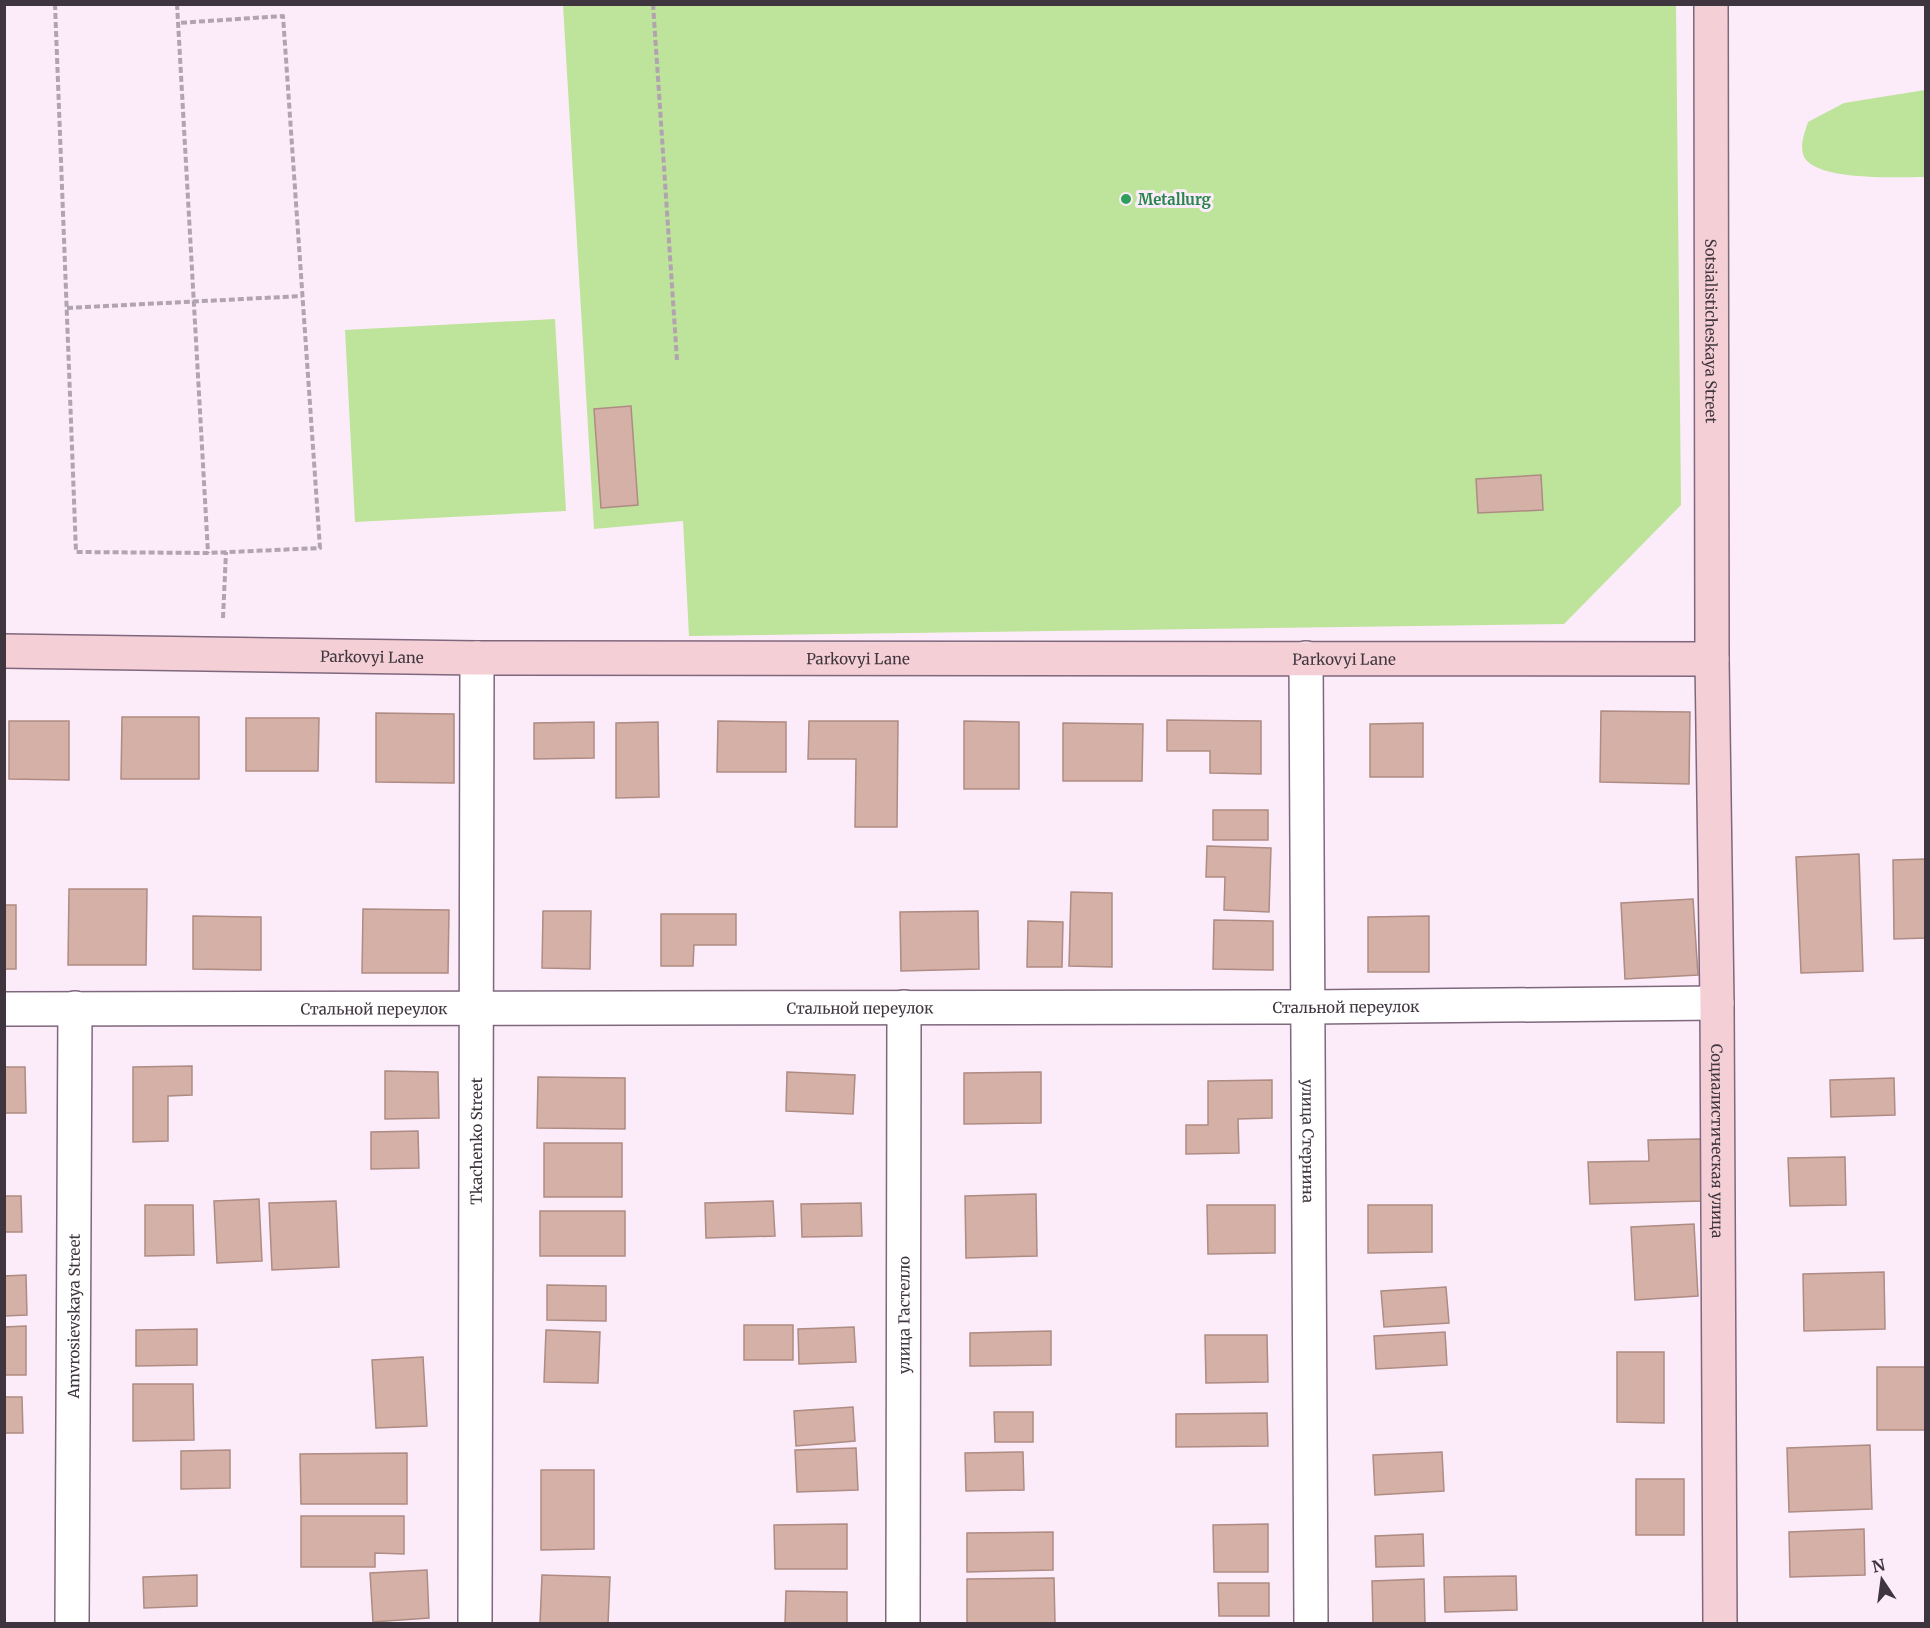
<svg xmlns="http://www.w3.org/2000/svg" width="1930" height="1628" viewBox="0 0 1930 1628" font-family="Merriweather,serif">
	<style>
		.green { fill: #bee39a }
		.building { fill: #d4b0a7; stroke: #ae8b83; stroke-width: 1.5 }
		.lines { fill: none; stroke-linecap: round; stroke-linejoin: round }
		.street-casing { stroke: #7f677d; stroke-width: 36 }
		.secondary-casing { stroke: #7f677d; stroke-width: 36 }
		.path { stroke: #b1a3af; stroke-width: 4; stroke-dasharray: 6 3; stroke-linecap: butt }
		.street { stroke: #fff; stroke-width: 33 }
		.secondary { stroke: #f5cfd6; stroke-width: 33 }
		.leisure-dot { fill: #2e9e5b; stroke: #fcecfa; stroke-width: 2 }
		.labels { text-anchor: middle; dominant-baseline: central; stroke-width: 6; stroke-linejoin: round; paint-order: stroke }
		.leisure-label { font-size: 15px; font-weight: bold; fill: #27864d; stroke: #fcecfa; text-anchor: start }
		.street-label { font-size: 15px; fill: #3f353e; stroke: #fcecfa }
	</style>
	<rect width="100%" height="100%" fill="#fcecfa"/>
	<!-- green -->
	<path class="green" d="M563,5h1113l5,500 -117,119 -875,12 -6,-115 -89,8z
		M1925,90v87c-24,0 -115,5 -122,-23 -3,-11 2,-22 5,-32l36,-19z
		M555,319l11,192 -211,11 -10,-192z"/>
	<!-- building -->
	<path class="building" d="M631,406l7,99 -37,3 -7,-99z
		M1541,475l2,35 -65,3 -2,-34z
		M1601,711l89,1 -1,72 -89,-2z
		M376,713l78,1v69l-78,-1z
		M122,717h77v62h-78z
		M246,718h73l-1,53h-72z
		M1167,720l94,1v53l-51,-1v-22h-43z
		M9,721h60v59l-60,-1z
		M718,721l68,1v50h-69z
		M809,721h89l-1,106h-42l1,-68h-48z
		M964,721l55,1v67h-55z
		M594,722v36l-60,1v-36z
		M658,722l1,75 -43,1v-75z
		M1063,723l80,1 -1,57h-79z
		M1423,723v54h-53v-53z
		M1213,810h55v30h-55z
		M1207,846l64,2 -2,64 -45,-2 1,-33h-19z
		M1859,854l4,117 -62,2 -5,-116z
		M1926,859v79l-32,1 -1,-79z
		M69,889h78l-1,76h-78z
		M1071,892l41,1v74l-43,-1z
		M1693,899l5,76 -73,4 -4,-76z
		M4,905h12v64h-12z
		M363,909l86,1 -1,63h-86z
		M543,911h48l-1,58 -48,-1z
		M978,911l1,58 -78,2 -1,-59z
		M661,914h75v31h-42l-1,21h-32z
		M193,916l68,1v53l-68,-1z
		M1429,916v56h-61v-55z
		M1214,920l59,1v49l-60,-1z
		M1028,921l35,1 -1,45h-35z
		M192,1066v29l-24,1v45l-35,1v-75z
		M4,1067h21l1,46h-22z
		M385,1071l53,1 1,46 -54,1z
		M787,1072l68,3 -2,39 -67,-3z
		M1041,1072v51l-77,1v-51z
		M538,1077l87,1v51l-88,-1z
		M1894,1078l1,37 -64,2 -1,-37z
		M1272,1080v38l-34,1 1,34 -53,1v-29h22v-44z
		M418,1131l1,37 -48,1v-37z
		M1701,1139l1,62 -112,3 -2,-42 61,-1 -1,-21z
		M544,1143h78v54h-78z
		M1845,1157l1,48 -56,1 -2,-48z
		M1036,1194l1,62 -71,2 -1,-62z
		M4,1196h17l1,36h-18z
		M259,1199l3,62 -45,2 -3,-62z
		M336,1201l3,66 -67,3 -3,-67z
		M773,1201l2,35 -69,2 -1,-35z
		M861,1203l1,33 -60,1 -1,-33z
		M145,1205h48l1,50 -49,1z
		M1207,1205h68v48l-67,1z
		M1368,1205h64v47l-64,1z
		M540,1211h85v45h-85z
		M1694,1224l4,72 -63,4 -4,-73z
		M1884,1272l1,57 -81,2 -1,-57z
		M26,1275l1,40 -23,1v-40z
		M547,1285l59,1v35l-59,-1z
		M1446,1287l3,36 -65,4 -3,-36z
		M744,1325h49v35h-49z
		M26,1326v49h-22v-48z
		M854,1327l2,35 -57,2 -1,-35z
		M197,1329v36l-61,1v-36z
		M546,1330l54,2 -2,51 -54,-1z
		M1051,1331v34l-81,1v-33z
		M1445,1332l2,33 -71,4 -2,-33z
		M1205,1335h62l1,47 -62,1z
		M1617,1352h47v71l-47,-1z
		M423,1357l4,69 -51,2 -4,-68z
		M1877,1367h49v63h-49z
		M133,1384h60l1,56 -61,1z
		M4,1397h18l1,36h-19z
		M853,1407l2,34 -59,5 -2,-35z
		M994,1412h39v30h-38z
		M1267,1413l1,33 -92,1v-33z
		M1870,1445l2,64 -83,3 -2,-64z
		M856,1448l2,42 -61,2 -2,-42z
		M230,1450v38l-49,1v-38z
		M1023,1452l1,38 -58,1 -1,-38z
		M1442,1452l2,39 -69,4 -2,-40z
		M407,1453v51h-106l-1,-50z
		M541,1470h53v79l-53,1z
		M1636,1479h48v56h-48z
		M301,1516h103v38l-29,-1v14h-74z
		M847,1524v45h-72l-1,-44z
		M1268,1524v48h-54l-1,-47z
		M1864,1529l1,46 -75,2 -1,-45z
		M1053,1532v38l-86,2v-39z
		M1423,1534l1,32 -48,1 -1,-31z
		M427,1570l2,48 -56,4 -3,-49z
		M197,1575v31l-53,2 -1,-31z
		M542,1575l68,2 -2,47 -68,-1z
		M1516,1576l1,34 -72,2 -1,-35z
		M1054,1578l1,46h-88v-45z
		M1424,1579l1,45h-52l-1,-43z
		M1218,1583h51v33h-50z
		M786,1591l61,1v32h-62z"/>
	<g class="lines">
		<defs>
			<g id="street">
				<path id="s1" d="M1306,658l5,966"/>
				<path id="s2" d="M4,1009l1304,-2 409,-4"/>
				<path id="s3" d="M72,1624l3,-616"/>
				<path id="s4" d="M475,1624l2,-966"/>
				<path id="s5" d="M903,1624l1,-617"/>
			</g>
			<g id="secondary">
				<path id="s6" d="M1711,4l1,655 5,344 3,621"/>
				<path id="s7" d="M4,651l473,7 1235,1"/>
			</g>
		</defs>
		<!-- street casing -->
		<use href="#street" class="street-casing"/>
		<!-- secondary casing -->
		<use href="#secondary" class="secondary-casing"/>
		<!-- path -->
		<path class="path" d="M55,4l21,548 132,1 112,-5 -37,-532 -105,7
			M177,4l31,549
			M653,4l24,356
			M67,308l235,-12
			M223,618l3,-66"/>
		<!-- street -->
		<use href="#street" class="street"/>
		<!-- secondary -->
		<use href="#secondary" class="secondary"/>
	</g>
	<!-- markers -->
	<circle class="leisure-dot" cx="1126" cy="199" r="6"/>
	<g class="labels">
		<!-- leisure labels -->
		<g class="leisure-label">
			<text x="1138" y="199">Metallurg</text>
		</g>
		<!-- street labels -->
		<g class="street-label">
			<text stroke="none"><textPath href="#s6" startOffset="327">Sotsialisticheskaya Street</textPath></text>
			<text stroke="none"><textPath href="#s7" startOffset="368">Parkovyi Lane</textPath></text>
			<text stroke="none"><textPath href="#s7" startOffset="854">Parkovyi Lane</textPath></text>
			<text stroke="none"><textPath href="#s7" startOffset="1340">Parkovyi Lane</textPath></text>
			<text stroke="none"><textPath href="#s2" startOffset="856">Стальной переулок</textPath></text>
			<text stroke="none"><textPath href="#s2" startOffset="1342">Стальной переулок</textPath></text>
			<text stroke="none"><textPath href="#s2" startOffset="370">Стальной переулок</textPath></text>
			<text stroke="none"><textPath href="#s4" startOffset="483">Tkachenko Street</textPath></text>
			<text stroke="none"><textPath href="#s1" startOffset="483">улица Стернина</textPath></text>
			<text stroke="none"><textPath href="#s6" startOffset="1137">Социалистическая улица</textPath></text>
			<text stroke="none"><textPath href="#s5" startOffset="309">улица Гастелло</textPath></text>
			<text stroke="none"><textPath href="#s3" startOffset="308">Amvrosievskaya Street</textPath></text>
		</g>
	</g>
	<!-- border -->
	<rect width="1930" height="1628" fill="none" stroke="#3f353e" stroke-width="12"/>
	<!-- north arrow -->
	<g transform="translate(1882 1580) rotate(347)" stroke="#fcecfa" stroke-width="4.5" paint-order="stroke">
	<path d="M0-4.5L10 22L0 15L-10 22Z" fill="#3f353e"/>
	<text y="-9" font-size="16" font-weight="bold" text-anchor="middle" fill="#3f353e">N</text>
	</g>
</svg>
